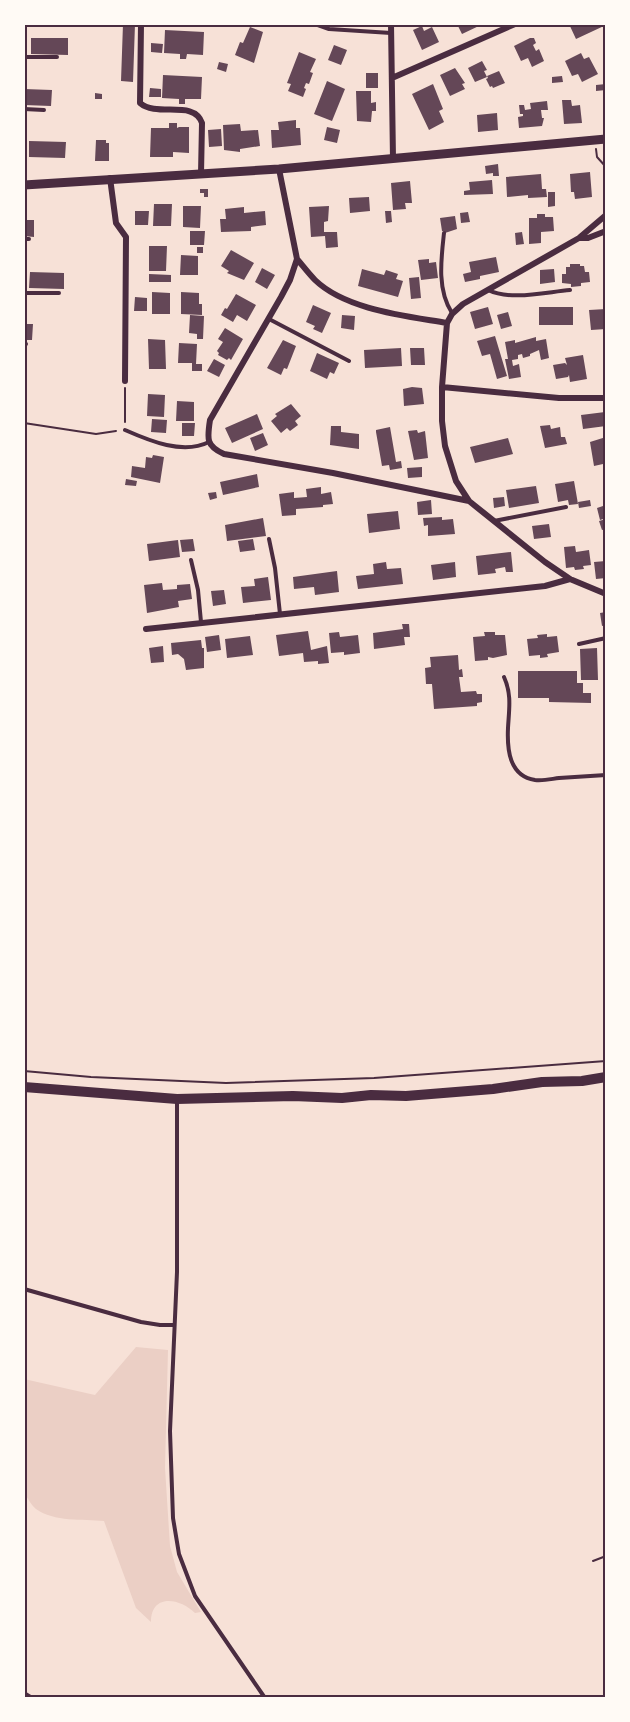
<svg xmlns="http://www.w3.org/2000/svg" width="630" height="1722" viewBox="0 0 630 1722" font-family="'Varela Round',sans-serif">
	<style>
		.green { fill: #ebcfc5 }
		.building { fill: #644757 }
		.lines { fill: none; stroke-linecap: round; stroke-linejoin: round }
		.path { stroke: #4a2c40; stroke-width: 2 }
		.service { stroke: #4a2c40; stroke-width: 4 }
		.minor { stroke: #4a2c40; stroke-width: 6 }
		.tertiary { stroke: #4a2c40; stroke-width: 9 }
		.secondary { stroke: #4a2c40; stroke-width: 10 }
		.neatline { fill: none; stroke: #4a2c40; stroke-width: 2 }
	</style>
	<rect width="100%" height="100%" fill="#f7e1d7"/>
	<!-- green -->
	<path class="green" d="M136,1347l32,3 -3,118 5,78 7,26 24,40 -6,1c-15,-15 -44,-20 -44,9l-15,-14 -32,-87c-21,-2 -50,1 -68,-12 -5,-4 -8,-11 -12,-16v-114l71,16z"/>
	<!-- building -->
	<path class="building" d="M123,24h12l-2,58 -12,-1z
		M457,24h26l-21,10z
		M569,24h37v1l-30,14z
		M422,26l2,5 8,-4 7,15 -17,8 -9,-20z
		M250,27l13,5 -9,31 -19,-8 5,-13 3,1z
		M165,30l39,2 -1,23 -16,-1 -1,5h-6v-5l-16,-1z
		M31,38h37v17l-37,-1z
		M530,38h4l2,5 -3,2 3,6 3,-2 5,12 -12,6 -4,-9 -7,3 -7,-15z
		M151,43l12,1 -1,9 -11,-1z
		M334,45l13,5 -6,15 -13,-5z
		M299,52l17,7 -6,13 3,1 -4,11 -3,-1 -2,5 2,1 -3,8 -15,-6 3,-7 -4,-1z
		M581,53l3,6 5,-2 9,17 -16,8 -4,-8 -6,2 -7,-15z
		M482,61l5,9 -3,1 3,6 -12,5 -7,-14z
		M219,62l9,2 -2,8 -9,-3z
		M455,68l10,15 -3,1 3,5 -15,7 -10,-21z
		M499,71l6,12 -12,5 -1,-2 -2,1 -4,-8 2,-1 -1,-2z
		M366,73h12v15h-12z
		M163,75l39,2 -1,22h-16v5h-6v-5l-17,-1z
		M562,76l1,6 -11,1v-6z
		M327,81l18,8 -13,32 -18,-7z
		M433,84l10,25 -4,2 5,11 -15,8 -17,-36z
		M606,84v6l-10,1v-6z
		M150,88l11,1v8h-12z
		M24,89l28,1 -1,16 -27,-1z
		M356,91h15v12l5,-1v9h-4l-1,11 -14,-1z
		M95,93l7,1v5h-7z
		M562,100h9l1,6 8,-1 2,18 -18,1z
		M547,101l1,9h-7l1,8h2l-2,8 -23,2 -1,-11 5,-1v-2h-3l-1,-9h5l1,5 6,-1 -1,-6z
		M497,113l1,17 -20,2 -1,-17z
		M296,120v8h4l1,17 -29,3 -1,-18h8l-1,-8z
		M169,123h8v5l2,-1h10v26l-16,-1v5h-23l1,-29h18z
		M240,124l1,7 17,-1 2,16 -20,3v3l-16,-2 -1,-25z
		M327,127l13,3 -3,13 -13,-3z
		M221,129l1,17 -13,1 -1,-17z
		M96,140h10v3h3v18h-14z
		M29,141l37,1 -1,16 -36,-1z
		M498,164l1,12h-6v-3l-7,1 -1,-8z
		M590,172l2,25 -17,2 -1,-7h-3l-1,-18z
		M541,174l1,15h4l1,8 -19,1v-3l-21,2 -1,-20z
		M492,180l1,14 -29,1v-4l6,-1 -1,-8z
		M410,181l2,22h-7l1,6 -13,1 -2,-27z
		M200,189h8v8h-4v-4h-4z
		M548,192h7v14l-7,1z
		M369,197l1,14 -20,2 -1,-15z
		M154,204h18l-1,22h-18z
		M183,206h18l-1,22 -17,-1z
		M329,206l-1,15 -4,1v10h13l1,15 -12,1 -1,-12 -14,1 -2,-30z
		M244,207v6l21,-2 1,14 -15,2v4l-30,1 -1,-13h6l-1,-10z
		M135,211h14l-1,14h-13z
		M385,211h6l1,11 -6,1z
		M468,212l2,10 -9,1 -1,-10z
		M537,214h8v3h8l1,14 -13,1v11l-12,1v-26h8z
		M455,216l2,13 -12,4 -1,-2h-2l-2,-13z
		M24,220h10v17l-10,-1z
		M190,231h15l-1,14h-14z
		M522,232l2,12 -8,1 -1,-12z
		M149,246h18l-1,25h-17z
		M197,247h6v6h-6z
		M231,250l23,13 -10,17 -17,-7 2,-2 -8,-5z
		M181,255l17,1v19h-18z
		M496,257l3,15 -19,4v3l-15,3 -2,-8 8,-2 -2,-10z
		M429,259v4l7,-1 2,16 -17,2 -3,-20z
		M570,264h10v2h4l1,6h4l1,10 -9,1v3l-10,1v-3l-9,-1v-9h4v-7h4z
		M262,268l13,7 -8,14 -12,-7z
		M362,269l22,6 2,-5 12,4 -2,5 7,2 -5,16 -40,-11z
		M554,269l1,13 -15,2v-14z
		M30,272l34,1v16l-35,-1z
		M149,274l22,1v7h-22z
		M419,277l2,21 -10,1 -2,-21z
		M152,292l18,1v21h-18z
		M181,292l18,1v11h3v11l-21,-1z
		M236,294l20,11 -9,16 -10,-6 -4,7 -12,-7 4,-7 2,1z
		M135,297l12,1v13h-13z
		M313,305l18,8 -9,20 -9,-4 2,-3 -9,-4z
		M488,307l5,17 -18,5 -5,-17z
		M539,307h34v18h-34z
		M606,309v20l-15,1 -2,-20z
		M508,312l4,14 -11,3 -4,-14z
		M190,315l14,1 -1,23h-6v-5l-8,-1z
		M342,315l13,1 -1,14 -13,-2z
		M24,324h9l-1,16h-8z
		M225,328l18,11 -12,21 -2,-2 -2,2 -9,-5 1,-2 -2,-2 6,-9 -5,-3z
		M495,336l12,40 -10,3 -7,-25 -8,2 -5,-15z
		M536,337v4l10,-2 3,19 -8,2 -2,-10 -9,4v2l-7,2 -1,-4 -4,1v4l-6,1 1,6 6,-2 2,13 -12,2 -4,-20h3l-3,-17 10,-2v3z
		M148,339l17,1 1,29h-17z
		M283,340l13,6 -9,23 -3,-1 -3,7 -14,-7z
		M179,343l18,1 -1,20h6v7h-10v-8h-14z
		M401,348l1,18 -37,2 -1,-18z
		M410,348h14l1,17h-14z
		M317,353l22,10 -5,11 -4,-2 -3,7 -17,-8z
		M583,355l4,24 -17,3 -1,-7 -1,2 -12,2 -3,-14 12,-2 2,2 -2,-7z
		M214,359l11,6 -6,12 -12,-6z
		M412,387l10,1 2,16 -20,2 -1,-17z
		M148,394l17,1 -1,22 -17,-1z
		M177,401l17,1v19h-18z
		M291,404l10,12 -6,5 3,4 -8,6 -3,-3 -6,5 -10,-12 6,-5 -2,-2z
		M605,412l1,14 -23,3 -2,-14z
		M257,414l6,15 -31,14 -7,-15z
		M152,419l15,1 -1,13 -15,-1z
		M182,423h13l-1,13h-12z
		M550,425l1,4 9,-2 1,10h4l2,7 -22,4 -5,-22z
		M331,426h10v6l18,2v15l-29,-4z
		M390,427l6,35 5,-1 1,7 -12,2 -1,-5 -7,1 -6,-34v-2z
		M417,430l1,3 7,-2 3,27 -14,2 -6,-29z
		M263,433l5,12 -13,6 -5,-13z
		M606,437v30h-3v-3l-9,2 -4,-24z
		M508,438l5,16 -38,9 -5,-16z
		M153,455l11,2 -4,26 -29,-6 1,-11 13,2 1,-11 6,1z
		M422,467v10l-14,1 -1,-10z
		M257,474l2,13 -36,8 -3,-13z
		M126,479l11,2 -1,5 -11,-1z
		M574,481l4,23 -9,1 -1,-5 -10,2 -3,-18z
		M536,486l3,17 -30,5 -3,-18z
		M321,487v7l10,-2 2,12 -10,1v2l-27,2v6l-14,1 -3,-22 15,-2v6l13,-1 -1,-8z
		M216,492l1,6 -7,2 -2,-7z
		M504,497l1,9 -11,2 -1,-10z
		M431,500l1,14 -14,1 -1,-13z
		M590,500l1,6 -12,2 -1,-6z
		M606,505v13l-6,2 -3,-12z
		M398,511l2,18 -31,4 -2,-19z
		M442,517v3l11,-1 2,15 -27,2v-11l-4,1 -1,-8z
		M263,518l3,18 -39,5 -2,-16z
		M606,519v10l-4,1 -3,-9z
		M549,524l2,13 -17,2 -2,-13z
		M193,539l2,12 -13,1 -2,-12z
		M253,539l2,11 -15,2 -2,-11z
		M178,540l2,17 -31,4 -2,-17z
		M575,546l1,6 13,-2 2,15 -8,1 1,3 -9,1 -1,-3 -8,1 -2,-21z
		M511,552l2,20h-7l-1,-5 -10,2 1,4 -18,2 -2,-19z
		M606,561v17l-10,1 -2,-17z
		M386,562l1,7 14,-1 2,16 -45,5 -2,-13 18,-2 -1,-10z
		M455,562l1,15 -23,3 -2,-15z
		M337,571l2,21 -24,3 -1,-8 -20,2 -1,-12z
		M268,577l3,23 -28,3 -2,-16 14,-1 -1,-7z
		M162,583l1,7 14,-1v-4l13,-1 2,15 -14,2 1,6 -32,6 -3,-28z
		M224,590l2,14 -13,2 -2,-15z
		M606,612v13l-4,1 -2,-13z
		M402,624h7l1,13h-6l1,8 -31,4 -1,-16 30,-4z
		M308,631l3,19 16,-4 2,17 -11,1v-3l-14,1 -1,-9 -24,3 -3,-21z
		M339,632l1,5 18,-2 2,18 -16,2v-3l-13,1 -2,-20z
		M484,632h11v3h10l2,20 -14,3 -5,-1v3l-13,1 -2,-24 12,-1z
		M547,634v3l10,-1 2,16 -12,2 1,3 -8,1v-3l-11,1 -2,-17 11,-1 -1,-3z
		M219,635l2,15 -14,2 -2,-15z
		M250,636l3,19 -26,3 -2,-19z
		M201,640l1,8h2v20l-18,2 -2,-11 -6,-5 -6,1 -1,-12z
		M163,646l1,16 -13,1 -2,-15z
		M597,648l1,32h-17l-1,-31z
		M458,655l1,15 3,-1 1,8h-4l2,15 15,-1 1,3h5v8l-5,1v3l-43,3 -2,-25h-6l-1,-16 6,-1 -1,-10z
		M518,671h59v12h6v10h8v10l-42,-1v-4h-31z"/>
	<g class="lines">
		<!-- path -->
		<path class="path" d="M596,149l1,8 9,10
			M125,388v34
			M24,423l72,11 20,-3
			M24,1071l67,6 135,6 148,-5 232,-17
			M593,1561l13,-5"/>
		<!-- service -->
		<path class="service" d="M315,24l14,5 62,4
			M24,57h33
			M24,109l20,1
			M444,233c-3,27 -7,57 8,80
			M24,239h5
			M488,290c22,11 58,2 82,0
			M24,293h35
			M269,319l80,42
			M24,344h2
			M125,430c25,11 58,25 84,12
			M494,521l72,-14
			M269,539l6,29 5,46
			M191,560l7,30 3,32
			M579,644l27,-6
			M504,677c8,18 5,32 4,51 -1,21 1,48 27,52 8,1 16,-1 24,-2 16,-1 31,-2 47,-3
			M177,1100v172l-7,159 3,87 6,36 16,42 70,102
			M24,1289l117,33 19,3h14
			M24,1693l8,5"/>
		<!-- minor -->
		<path class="minor" d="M141,24l-1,79c17,15 54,-4 62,20l-1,51
			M391,24l2,135
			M392,78l123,-54
			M279,169l18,90 -7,21 -9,17 -71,123c-3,19 -4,26 14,34l109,19 136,28
			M110,178l6,45 10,14 -1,144
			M606,215l-27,23 -116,66 -11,10 -5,9 -5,64v34l3,25 11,35 13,20 76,61 25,17 36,15
			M580,238h8l18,-7
			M297,259c6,7 12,15 18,21 31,30 92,36 132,43
			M442,387l117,11h47
			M146,629l399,-43 25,-7"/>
		<!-- tertiary -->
		<path class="tertiary" d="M24,185l255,-16 327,-30"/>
		<!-- secondary -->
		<path class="secondary" d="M24,1087l153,12 116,-3 49,2 29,-3 35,1 87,-7 49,-7 40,-1 24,-4"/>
	</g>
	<!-- border -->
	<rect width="630" height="1722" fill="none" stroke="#fffaf5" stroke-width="51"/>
	<rect x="26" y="26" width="578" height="1670" class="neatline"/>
</svg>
